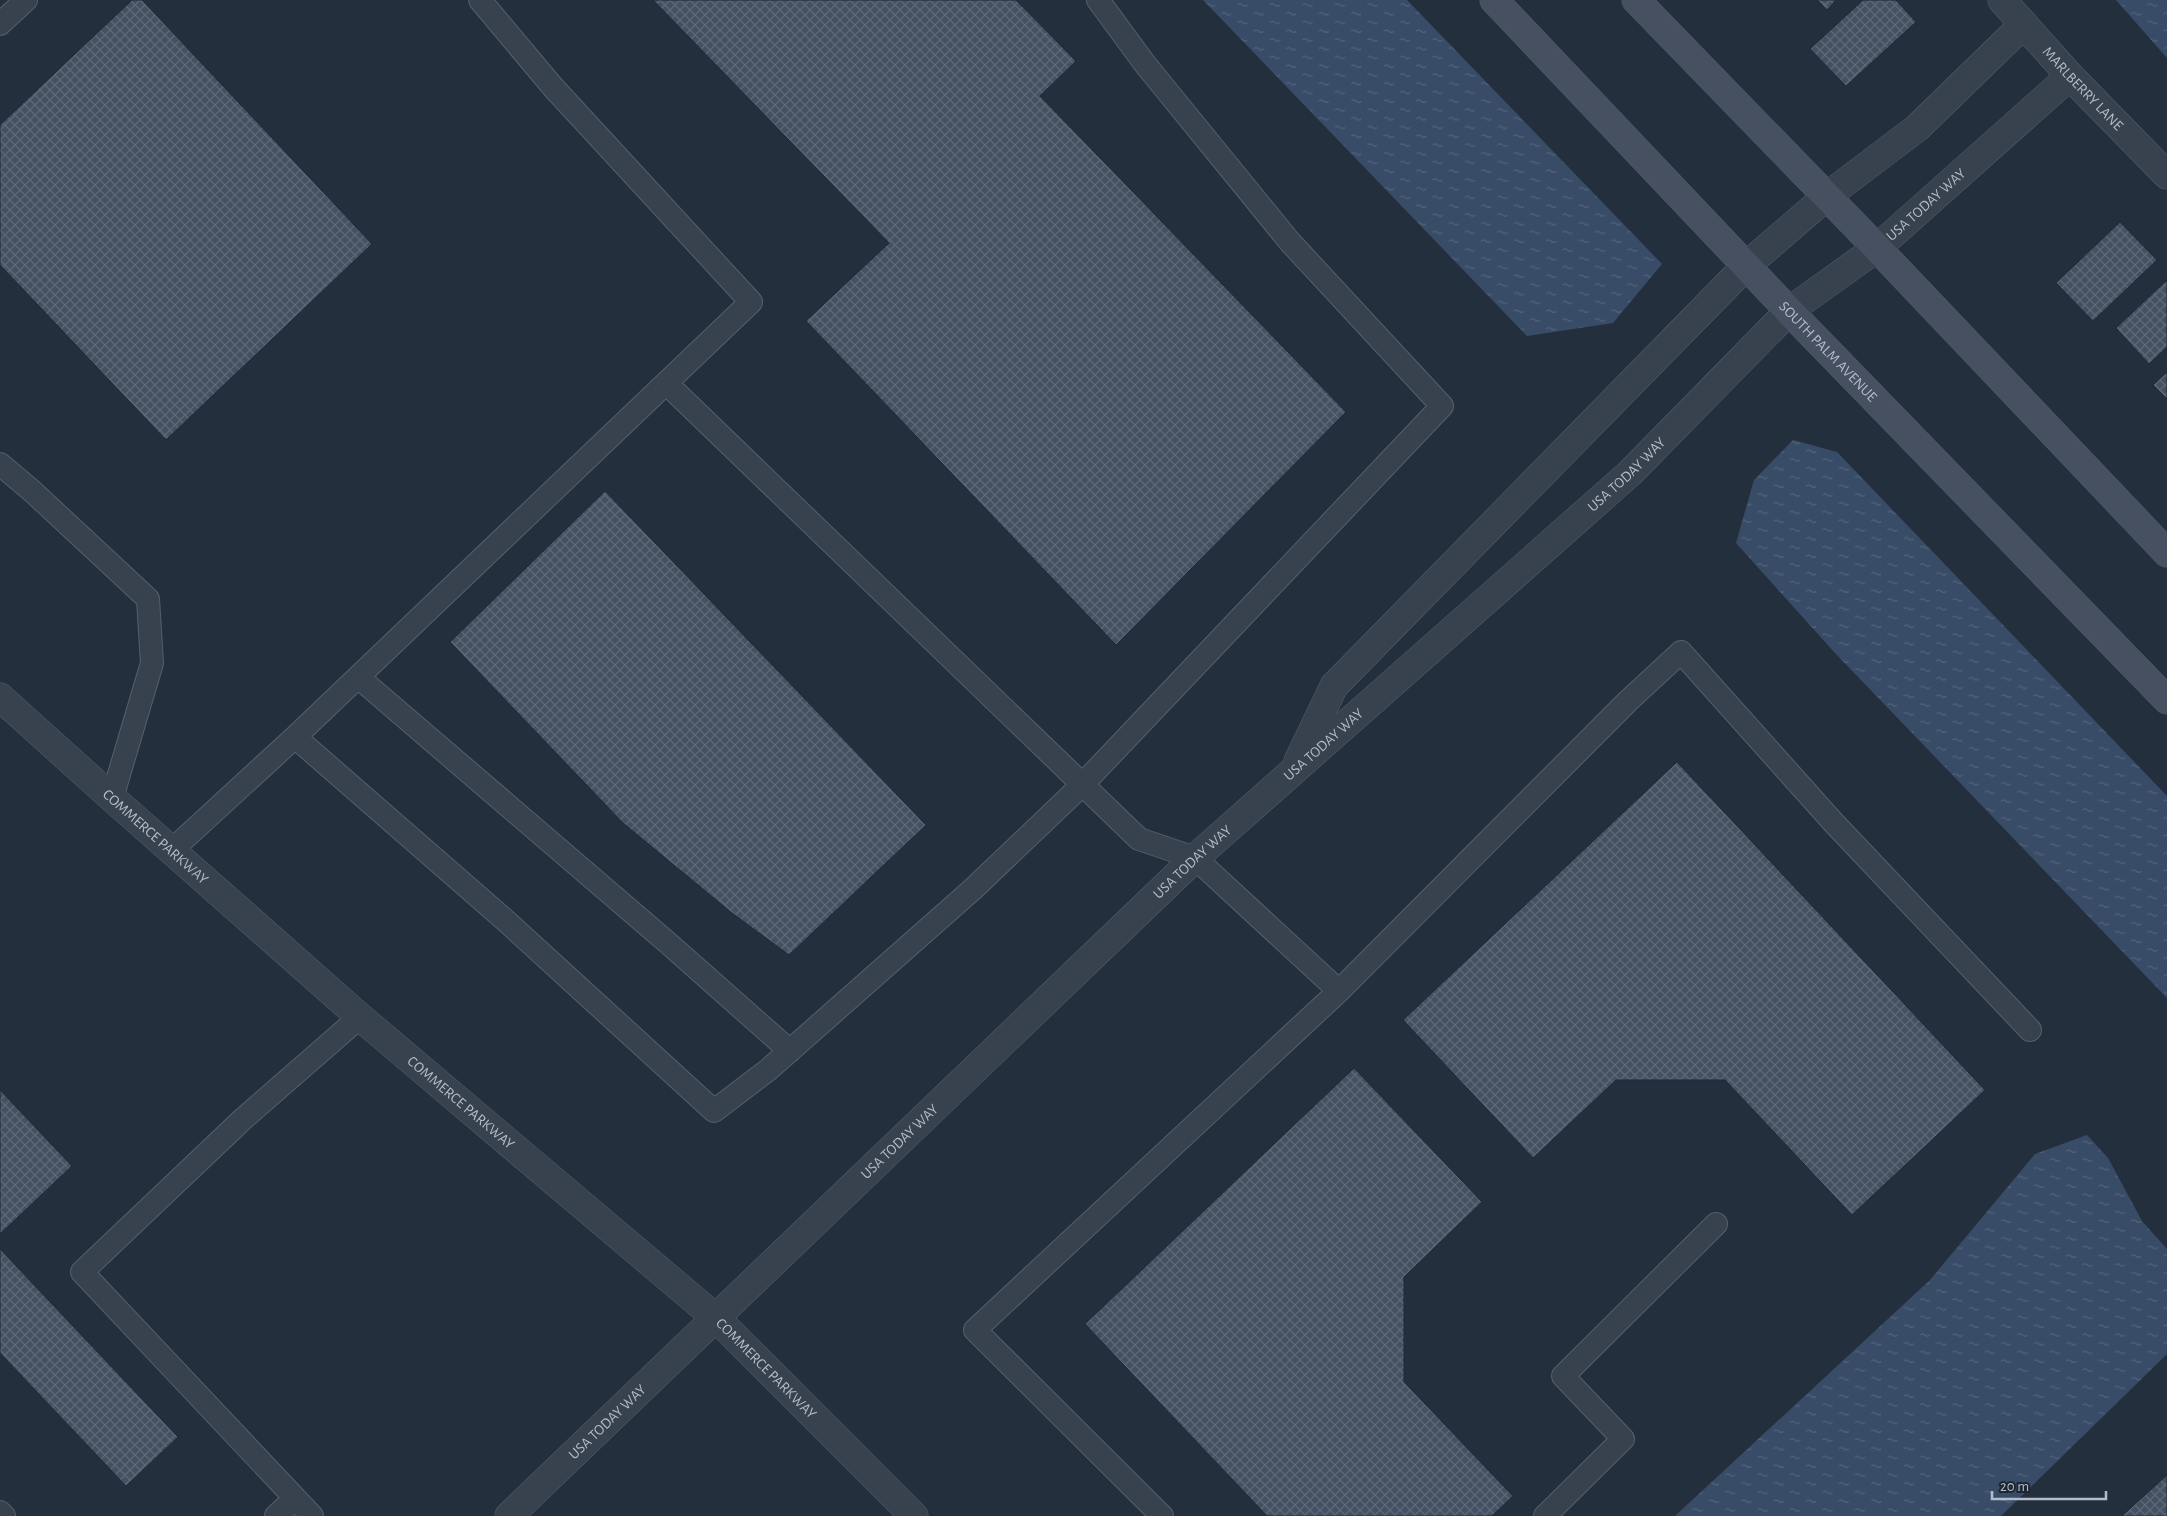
<svg xmlns="http://www.w3.org/2000/svg" width="2167" height="1516" viewBox="0 0 2167 1516" font-family="'Alegreya Sans',sans-serif">
	<style>
		.water { fill: url(#water-ripples) }
		.building { fill: url(#building-cross-hatch); stroke: #1f2835 }
		.lines { fill: none; stroke-linecap: round; stroke-linejoin: round }
		.lane-casing { stroke: #565f6c; stroke-width: 24 }
		.street-casing { stroke: #565f6c; stroke-width: 29 }
		.secondary-casing { stroke: #565f6c; stroke-width: 29 }
		.lane { stroke: #38414e; stroke-width: 22 }
		.street { stroke: #38414e; stroke-width: 28 }
		.secondary { stroke: #465061; stroke-width: 28 }
		.labels { text-anchor: middle; dominant-baseline: central; stroke-width: 4; stroke-linejoin: round; paint-order: stroke }
		.street-label { font-size: 15px; fill: #b4bcc9; stroke: #1d2633 }
	</style>
	<defs>
		<pattern id="water-ripples" width="26" height="14" patternUnits="userSpaceOnUse" patternTransform="scale(1.25)"><rect width="26" height="14" fill="#394c67"/><path d="M2 4q2-2 4 0t4 0M15 11q2-2 4 0t4 0" fill="none" stroke="#53647b"/></pattern>
		<pattern id="building-cross-hatch" width="8" height="8" patternUnits="userSpaceOnUse" patternTransform="scale(1.25)"><rect width="8" height="8" fill="#455162"/><path d="M0 0l8 8M0 8l8-8" fill="none" stroke="#5d6877"/></pattern>
	</defs>
	<rect width="100%" height="100%" fill="#242f3e"/>
	<!-- water -->
	<path class="water" d="M1203,0h204l255,264 -49,59 -86,13z
		M2116,0h51v58z
		M1793,440l44,12 330,344v202l-332,-345 -99,-110 18,-63z
		M2087,1135l21,23 34,63 25,28v105l-166,162h-326l255,-236 105,-126z"/>
	<!-- building -->
	<path class="building" d="M132,0h10l230,244 -206,196 -166,-175v-140z
		M653,0h363l60,61 -36,35 306,316 -230,233 -310,-324 83,-78z
		M1817,0h19l-9,10z
		M1863,0h33l20,22 -70,64 -36,-37z
		M2120,222l37,38 -64,61 -37,-38z
		M2167,280v67l-18,17 -33,-36z
		M2167,372v27l-14,-14z
		M605,491l321,334 -137,130 -57,-42 -109,-90 -173,-181z
		M1677,762l308,328 -133,125 -127,-135h-109l-83,78 -130,-138z
		M1354,1068l128,134 -78,75v105l109,114 -21,20h-225l-182,-192z
		M0,1090l72,76 -72,68z
		M0,1249l178,188 -52,49 -126,-133z
		M2167,1475v41h-45z"/>
	<g class="lines">
		<defs>
			<path id="lane" d="M0,24l26,-24
				M666,383l473,456 56,19 144,133 289,-290 53,-49 152,170 197,208
				M0,464l32,27 116,108 4,64 -40,135
				M358,677l310,266 122,108
				M295,737l210,183 209,191 54,-41 205,-181 109,-104 360,-379 -152,-164 -145,-178 -47,-64
				M172,850l123,-113 456,-435 -199,-216 -72,-86
				M0,1512l4,4
				M276,1516l19,-18
				M312,1516l-230,-244 161,-153 117,-102
				M1162,1516l-187,-186 364,-339
				M1545,1516l78,-77 -60,-63 153,-152"/>
			<g id="street">
				<path id="s1" d="M2002,0l68,76 97,99"/>
				<path id="s2" d="M0,697l112,101 248,219 357,302 197,197"/>
				<path d="M1298,761l36,-75 412,-420 81,-70 90,-68 107,-104"/>
				<path id="s3" d="M509,1516l686,-658 435,-385 159,-162 88,-63 193,-172"/>
			</g>
			<g id="secondary">
				<path id="s4" d="M1494,0l295,311 378,389"/>
				<path d="M1636,0l241,248 290,305"/>
			</g>
		</defs>
		<!-- lane casing -->
		<use href="#lane" class="lane-casing"/>
		<!-- street casing -->
		<use href="#street" class="street-casing"/>
		<!-- secondary casing -->
		<use href="#secondary" class="secondary-casing"/>
		<!-- lane -->
		<use href="#lane" class="lane"/>
		<!-- street -->
		<use href="#street" class="street"/>
		<!-- secondary -->
		<use href="#secondary" class="secondary"/>
	</g>
	<g class="labels">
		<!-- street labels -->
		<g class="street-label">
			<text stroke="none"><textPath href="#s1" startOffset="120">MARLBERRY LANE</textPath></text>
			<text stroke="none"><textPath href="#s3" startOffset="1932">USA TODAY WAY</textPath></text>
			<text stroke="none"><textPath href="#s4" startOffset="485">SOUTH PALM AVENUE</textPath></text>
			<text stroke="none"><textPath href="#s3" startOffset="1528">USA TODAY WAY</textPath></text>
			<text stroke="none"><textPath href="#s3" startOffset="1122">USA TODAY WAY</textPath></text>
			<text stroke="none"><textPath href="#s2" startOffset="209">COMMERCE PARKWAY</textPath></text>
			<text stroke="none"><textPath href="#s3" startOffset="946">USA TODAY WAY</textPath></text>
			<text stroke="none"><textPath href="#s2" startOffset="614">COMMERCE PARKWAY</textPath></text>
			<text stroke="none"><textPath href="#s3" startOffset="541">USA TODAY WAY</textPath></text>
			<text stroke="none"><textPath href="#s2" startOffset="1019">COMMERCE PARKWAY</textPath></text>
			<text stroke="none"><textPath href="#s3" startOffset="136">USA TODAY WAY</textPath></text>
		</g>
	</g>
	<!-- scale -->
	<path d="M1992 1491v8h114v-8" fill="none" stroke="#b4bcc9" stroke-width="2.5"/>
	<text x="2000" y="1491" font-size="15" fill="#b4bcc9" stroke="#1d2633" stroke-width="4" paint-order="stroke">20 m</text>
</svg>
